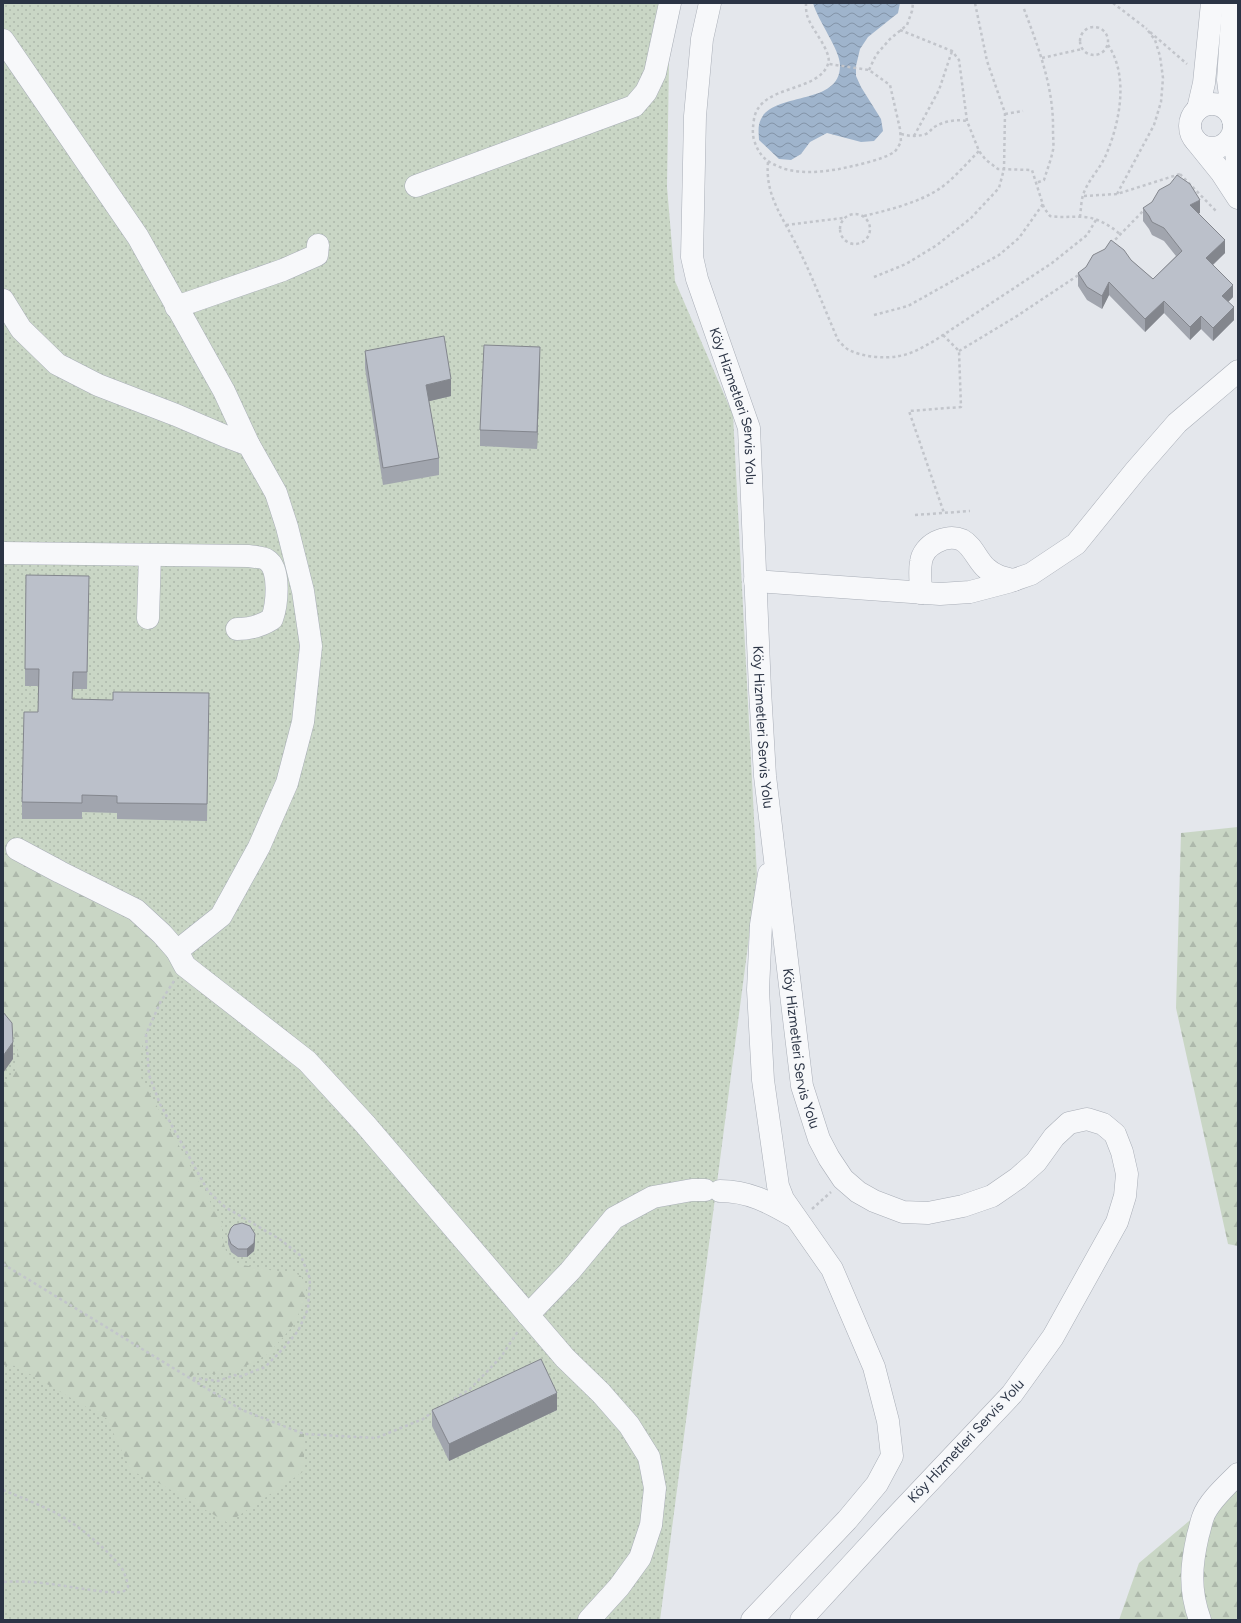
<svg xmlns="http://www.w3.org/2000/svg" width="1241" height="1623" viewBox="0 0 1241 1623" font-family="Figtree,sans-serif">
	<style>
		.grass { fill: url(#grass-dots) }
		.forest { fill: url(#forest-firs) }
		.water { fill: url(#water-waves) }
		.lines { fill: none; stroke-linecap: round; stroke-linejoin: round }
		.minor-casing { stroke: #a9aeb7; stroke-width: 23 }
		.path { stroke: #c2c5cb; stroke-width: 2.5; stroke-dasharray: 3 3; stroke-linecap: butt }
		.minor { stroke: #f7f8fa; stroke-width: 22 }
		.wall { fill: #a1a5ae }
		.shaded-wall { fill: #83868d }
		.building { fill: #bbc0ca; stroke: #83868d }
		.labels { text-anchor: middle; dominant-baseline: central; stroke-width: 3; stroke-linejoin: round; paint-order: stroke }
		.street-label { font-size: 14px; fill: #2b3445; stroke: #f4f6f9 }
	</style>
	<defs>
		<pattern id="grass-dots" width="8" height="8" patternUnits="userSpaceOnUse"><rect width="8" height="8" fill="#c9d6c5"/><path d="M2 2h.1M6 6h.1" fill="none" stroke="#adb8ab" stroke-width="1.8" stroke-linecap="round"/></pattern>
		<pattern id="forest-firs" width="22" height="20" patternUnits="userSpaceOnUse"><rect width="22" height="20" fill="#c9d6c5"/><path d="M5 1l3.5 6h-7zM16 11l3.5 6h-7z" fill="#adb8ab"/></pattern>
		<pattern id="water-waves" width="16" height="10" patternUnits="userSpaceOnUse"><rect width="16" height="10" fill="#9fb4cc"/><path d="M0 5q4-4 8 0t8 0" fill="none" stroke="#8293a7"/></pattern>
	</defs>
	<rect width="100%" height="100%" fill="#e4e7ec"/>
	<!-- grass -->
	<path class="grass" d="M3,3h675l-9,59 -2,125 8,94 58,134 24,461 -97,744h-657z"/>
	<!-- forest -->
	<path class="forest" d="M1238,827v419l-10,-2 -52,-236 5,-175z
		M3,854l41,21 88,43 53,48c-19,25 -37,53 -44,85 -1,8 0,17 -1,25l82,147v14l4,14 12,13 37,7 17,1 9,4 5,12 -1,13 -13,26 -24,27 -32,17 -23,3 -17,-2 -6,6 52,32 62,24v37l-76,52 -71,-41 -26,-11 -24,-52 -91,-53 -13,-1v-283l7,-1 5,-9 3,-26 -15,-39z
		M1238,1480v140h-119l20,-57z"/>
	<!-- water -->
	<path class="water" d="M813,3h87l-2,10 -30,24 -8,12 -4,17v10l5,11 20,32 2,12 -9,10 -13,1 -34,-9 -17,9 -9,12 -10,6 -12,-1 -20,-19c0,-4 -1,-10 0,-15 7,-36 82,-16 81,-60 0,-15 -22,-44 -27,-62z"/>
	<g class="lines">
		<defs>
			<g id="minor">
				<path id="s1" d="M710,3l-8,36 -7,77 -3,141 5,22 52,149 11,262 5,86 37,310 17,53 10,19 14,21 15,13 16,9 29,11 25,1 35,-7 29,-10 26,-18 18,-16 18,-25 15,-14 18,-4 16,5 12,10 7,18 5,22 -2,22 -8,26 -64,115 -41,57 -121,128 -90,98"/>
				<path d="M1233,3l-5,77 5,40"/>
				<path d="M3,40l135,197 86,154 25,54"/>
				<circle cx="1212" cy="126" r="22"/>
				<path d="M1198,109l6,-26 8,-80"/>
				<path d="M1234,128l4,46"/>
				<path d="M1196,141l25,31 17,26"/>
				<path d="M416,186l218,-80 12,-14 9,-19 15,-70"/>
				<path d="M3,300l18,29 36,35 41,21 78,30 49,21 24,9 27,48 11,34 16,64 8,55 -8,76 -16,61 -28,64 -38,69 -44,35 8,15 122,95 58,63 200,234 36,35 28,32 20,32 6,31 -4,37 -11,33 -21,29 -30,33"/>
				<path d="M176,307l107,-37 34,-15 1,-10"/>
				<path d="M3,553l246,3c5,1 14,1 18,4 14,9 10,45 5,59 -11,7 -21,10 -35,10"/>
				<path d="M755,581l185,13 30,-2 38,-10 23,-8 45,-30 60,-74 41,-47 61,-52"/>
				<path d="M921,593c0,-10 -2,-21 0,-31 2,-17 25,-29 41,-22 11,6 15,20 24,28 8,8 18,10 28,12"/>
				<path d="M148,618l2,-63"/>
				<path d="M17,849l43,23 76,38 26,24 15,17"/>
				<path d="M720,1191c28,0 49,11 73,25"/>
				<path d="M528,1315l42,-44 44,-53 39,-21 39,-7h13"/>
				<path d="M752,1620l95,-100 30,-36 15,-28 -4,-35 -14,-54 -42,-98 -49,-70 -5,-13 -15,-106 -5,-90 3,-65 8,-51"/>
				<path d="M1200,1620c-11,-30 -9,-55 -2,-85 2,-6 3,-13 5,-18 5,-15 24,-32 35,-43"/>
			</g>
		</defs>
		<!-- minor casing -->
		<use href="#minor" class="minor-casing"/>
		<!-- path -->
		<path class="path" d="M806,3c0,4 0,8 1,12 3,13 26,37 21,49 -10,29 -68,20 -74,55 -1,8 -2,13 0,21 6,18 14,23 31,29 18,5 36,3 54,0 14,-3 44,-9 55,-17 3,-2 5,-7 7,-10l-1,-13 -10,-44 -21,-15 -40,-6
			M1113,3l34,26
			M1024,9c15,40 30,79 29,122 0,7 1,13 0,19 -2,10 -6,20 -9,30l-8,3
			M1080 41a14 14 0 1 1 28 0a14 14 0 1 1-28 0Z
			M900,30l52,21 7,9 8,61 12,30 7,9 12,9 34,1 12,38 6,8c11,2 22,0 34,1 14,1 25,8 36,17
			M1150,32l37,32
			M1042,58l40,-9
			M869,70l7,-15 14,-16 17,-14 5,-14 1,-8
			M1005,114l18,-3
			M901,134c8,2 16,3 25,0 4,-2 6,-6 10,-8 9,-5 22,-7 31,-5
			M914,136l25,-46 13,-39
			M768,162c-3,33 14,54 28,82 16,31 28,64 42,96 3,3 7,8 11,10 14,7 36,9 50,6 13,-2 24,-9 35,-15l118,-78 35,-28 9,-15
			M1180,174l36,37
			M1117,194l37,-69 7,-23 2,-24 -3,-22 -5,-16 -9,-12
			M1084,196l33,-2 63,-20
			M840 229a15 15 0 1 1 30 0a15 15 0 1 1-30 0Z
			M864,216c24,-6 50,-12 72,-25 15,-9 30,-27 43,-40
			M1080,217c1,-7 1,-15 3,-22 5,-15 17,-26 23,-40 14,-33 23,-79 2,-110
			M786,225l57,-7
			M1111,244l34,-35
			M874,277l32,-13 31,-19 34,-27 28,-30 5,-19 1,-56 -18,-52 -12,-58
			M874,315l34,-9 91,-51 20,-17 24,-34
			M943,335l16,16 2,56 -52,4 35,102
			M959,351l58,-35 63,-42
			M915,515l55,-4
			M174,981l-13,20 -15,33 3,41 11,29 48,87 17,16 56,33 20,16 9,23 -2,30 -10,22 -15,18 -18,18 -26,10 -4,-2 -17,6 -25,-3
			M812,1209l19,-17
			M3,1264l239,146 62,24 72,4 47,-19 11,-8
			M449,1402l21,-13 31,-32 17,-26
			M3,1490c17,7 35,14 51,22 23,12 51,35 67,55 4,6 6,13 7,20l-5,5c-17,1 -29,-2 -46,-4 -24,-4 -50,-8 -74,-6"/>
		<!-- minor -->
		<use href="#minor" class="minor"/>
	</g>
	<!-- wall -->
	<path class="wall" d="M1143,208l57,5h-2l27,40 -12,12 20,32 -5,5 6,18 -21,21 -12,-12 -11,11 -26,-27 -19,19 -36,-37 -7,14 -15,-9 -9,-14v-13l53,-13 22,19 23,-23 -12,-15 -12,-6 -3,-6 -6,-8z
		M365,351l86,45 -22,5 10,57v17l-56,10 -18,-117z
		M540,364l-3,85 -57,-3v-16z
		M89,593l-2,96h-14l-1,10 137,11 -2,111 -90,-2v-6l-35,-1v7h-60v-17l16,-90 1,-26h-14v-17z
		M228,1236l27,6 -1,9 -7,6h-9l-7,-5 -3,-8z
		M432,1410h125l-108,51 -17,-35z"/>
	<!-- shaded-wall -->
	<path class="shaded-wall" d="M1200,200v13l-10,5v-13z
		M1225,240v13l-19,18v-13z
		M1109,282v13l-7,14v-13z
		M1233,285v12l-11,11v-12z
		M1164,301v12l-19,19v-13z
		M1234,307v13l-21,21v-13z
		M1201,316v13l-11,11v-13z
		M540,347v17l-3,85v-17z
		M451,379v17l-25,6v-17z
		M13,1042v17l-10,14v-17z
		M255,1234v8l-1,9 -7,6v-8z
		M557,1393v17l-108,51v-17z"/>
	<!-- building -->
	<path class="building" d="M1177,175l13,9 10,16 -10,5 35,35 -19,18 27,27 -11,11 12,11 -21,21 -12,-12 -11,11 -26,-26 -19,18 -36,-37 -7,14 -15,-9 -9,-14 8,-6 7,-12 12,-6 6,-9 13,10 7,10 22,19 29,-28 -18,-23 -12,-6 -3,-6 -6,-8 9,-6 7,-12 11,-6z
		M444,336l7,43 -25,6 13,73 -56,10 -18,-117z
		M484,345l56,2 -3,85 -57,-2z
		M26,575l63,1 -2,96h-14l-1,27 41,1v-8l96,1 -2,111 -90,-1v-7l-35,-1v8l-60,-1 2,-90h14l1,-43h-14z
		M3,1012l9,11 1,19 -10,14z
		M242,1223l8,3 5,8 -1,9 -7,6h-9l-7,-5 -3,-8 3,-8 3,-3z
		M541,1359l16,34 -108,51 -17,-34z"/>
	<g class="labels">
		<!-- street labels -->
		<g class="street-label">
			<text stroke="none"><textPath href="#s1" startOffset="411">Köy Hizmetleri Servis Yolu</textPath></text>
			<text stroke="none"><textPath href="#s1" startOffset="735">Köy Hizmetleri Servis Yolu</textPath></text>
			<text stroke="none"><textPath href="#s1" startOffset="1059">Köy Hizmetleri Servis Yolu</textPath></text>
			<text transform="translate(966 1441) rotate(-47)">Köy Hizmetleri Servis Yolu</text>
		</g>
	</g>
	<!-- border -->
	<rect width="1241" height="1623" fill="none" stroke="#2b3445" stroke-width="8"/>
</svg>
